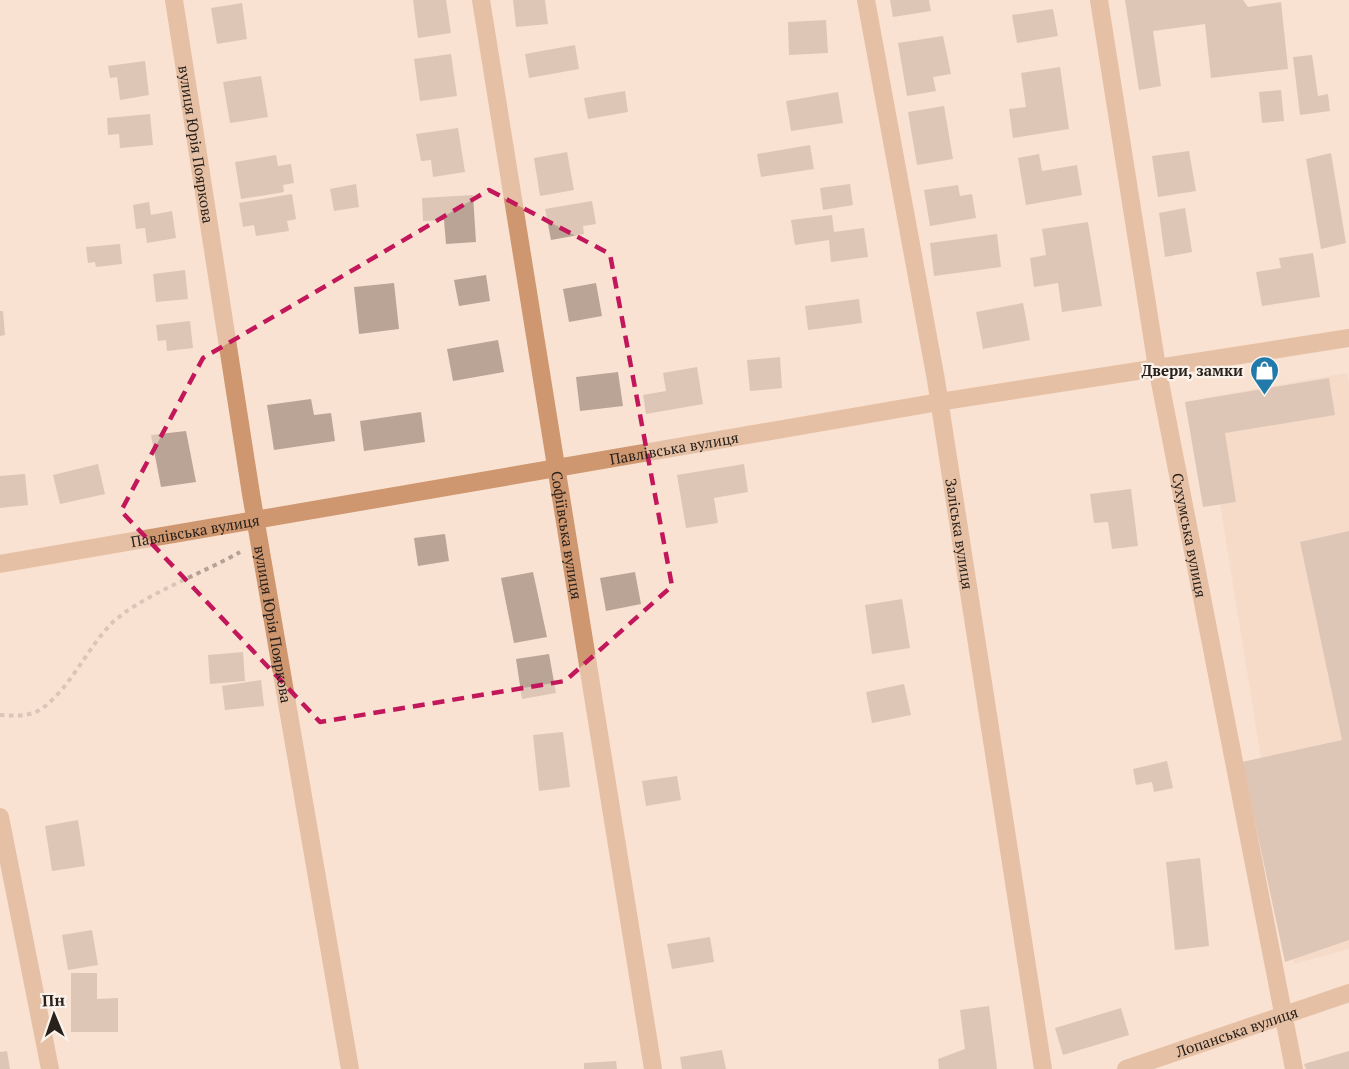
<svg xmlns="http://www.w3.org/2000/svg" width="1349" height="1069" viewBox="0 0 1349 1069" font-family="'PT Serif',serif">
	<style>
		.built { fill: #f1d3bf }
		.building { fill: #baa495 }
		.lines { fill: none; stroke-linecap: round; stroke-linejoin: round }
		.path { stroke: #b5a295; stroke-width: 4; stroke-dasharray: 4.5 4.5; stroke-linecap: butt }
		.minor { stroke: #ce9770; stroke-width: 18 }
		.marked { fill: none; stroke: #c2185b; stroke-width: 4.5; stroke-dasharray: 12 8; stroke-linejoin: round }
		.labels { text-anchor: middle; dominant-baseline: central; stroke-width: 4.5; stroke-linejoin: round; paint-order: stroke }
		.street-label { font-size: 15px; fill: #28201a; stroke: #fbf2eb }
		.poi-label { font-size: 15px; font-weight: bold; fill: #28201a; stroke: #fbf2eb; text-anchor: end }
	</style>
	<rect width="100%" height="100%" fill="#f9e2d1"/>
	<!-- built -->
	<path class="built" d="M1347,373l2,10v566l-55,15 -91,-566z"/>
	<!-- building -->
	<path class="building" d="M413,0h33l5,33 -33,5z
		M513,0h32l3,24 -32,3z
		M890,0h39l2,11 -38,6z
		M1125,0h118l5,7 33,-5 7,67 -77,9 -6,-54 -52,7 8,55 -22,4z
		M242,3l5,36 -30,5 -6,-36z
		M1053,9l5,27 -41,7 -5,-28z
		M826,20l2,33 -39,2 -1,-33z
		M943,36l8,38 -18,3 3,14 -29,5 -9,-53z
		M575,45l4,24 -50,9 -4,-24z
		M451,54l6,42 -37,5 -6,-42z
		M1312,55l6,41 10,-2 2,17 -30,4 -7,-58z
		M145,61l4,34 -29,5 -3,-23 -7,1 -2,-12z
		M1060,67l9,62 -56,9 -4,-29 17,-2 -5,-34z
		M261,76l7,41 -38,6 -7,-41z
		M1281,90l3,31 -22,2 -3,-31z
		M625,91l3,21 -40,7 -4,-21z
		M838,92l5,31 -52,8 -5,-30z
		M944,106l9,53 -36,6 -9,-53z
		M150,114l3,31 -33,3 -1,-14 -11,1 -1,-17z
		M458,128l7,44 -32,5 -2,-17 -10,1 -5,-27z
		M810,145l4,24 -53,8 -4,-23z
		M1189,151l7,40 -38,6 -6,-41z
		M567,152l7,38 -34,6 -6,-38z
		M1331,153l15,90 -25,6 -15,-90z
		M1039,154l3,17 35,-6 5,30 -56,10 -8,-47z
		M276,155l2,11 13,-2 3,19 -11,2 1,7 -43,7 -6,-37z
		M356,184l3,23 -25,4 -4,-22z
		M850,184l3,21 -30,5 -3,-22z
		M958,185l2,11 12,-2 4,24 -46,8 -6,-36z
		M292,194l4,25 -9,2 2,10 -33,5 -2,-11 -11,2 -4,-24z
		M473,195l3,47 -30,2 -2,-24 -21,1 -1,-23z
		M592,201l4,23 -13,2 1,8 -33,6 -6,-31z
		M149,202l2,13 21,-4 4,27 -29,5 -2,-15 -9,1 -3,-24z
		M1185,208l7,44 -27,5 -6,-44z
		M832,215l2,17 30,-4 4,29 -37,5 -2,-22 -34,5 -4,-25z
		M1088,222l14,84 -40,6 -4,-29 -24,4 -4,-29 16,-3 -4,-26z
		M997,234l4,33 -67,9 -4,-33z
		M120,244l2,20 -26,3 -1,-5 -7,1 -2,-16z
		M1313,253l7,44 -58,9 -6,-34 25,-4 -2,-10z
		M185,270l3,29 -32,3 -3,-28z
		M486,275l4,26 -31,5 -5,-26z
		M394,283l5,46 -40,5 -5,-47z
		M596,283l6,33 -33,6 -6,-33z
		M859,299l3,24 -54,7 -3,-24z
		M1023,303l7,37 -47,9 -7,-37z
		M0,311h3l2,24 -5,1z
		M190,321l3,27 -26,3 -1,-11 -8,1 -2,-16z
		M498,340l6,32 -51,9 -6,-32z
		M780,357l2,31 -32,3 -3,-31z
		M697,367l6,37 -57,10 -3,-19 23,-4 -3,-18z
		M618,372l5,34 -43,5 -4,-34z
		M1329,378l6,37 -110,18 11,69 -33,5 -18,-105z
		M311,399l3,16 17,-2 4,28 -61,9 -7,-45z
		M421,412l4,30 -61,9 -4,-30z
		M186,431l10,51 -35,5 -10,-52z
		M98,464l7,30 -45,10 -7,-29z
		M744,464l4,28 -34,6 4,25 -32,5 -9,-53z
		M25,474l3,31 -28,3v-32z
		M1131,489l7,57 -26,3 -4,-27 -14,1 -4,-29z
		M1349,531v409l-64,22 -43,-200 100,-22 -42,-198z
		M445,534l4,27 -31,5 -4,-28z
		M533,572l14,65 -33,6 -13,-65z
		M635,572l6,32 -35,7 -6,-33z
		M902,599l8,49 -38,6 -7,-49z
		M243,652l2,29 -35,3 -2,-29z
		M549,654l7,39 -34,6 -6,-40z
		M261,680l3,26 -39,4 -3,-24z
		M904,684l7,31 -39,8 -6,-31z
		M563,732l7,55 -31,4 -6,-56z
		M1167,761l6,27 -19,4 -2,-10 -16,3 -3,-16z
		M677,776l4,24 -35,6 -4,-25z
		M78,820l7,46 -33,5 -7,-45z
		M1200,858l9,88 -34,4 -9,-88z
		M92,930l6,35 -30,5 -6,-35z
		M710,937l4,25 -42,7 -5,-25z
		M71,973h26v26l21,-1v34h-47z
		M989,1006l8,63h-58l-1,-10 27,-10 -5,-39z
		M1121,1008l8,27 -66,20 -8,-27z
		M722,1050l4,19h-44l-2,-12z
		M7,1051l3,18h-10v-17z
		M1349,1051v18h-43l-2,-5z
		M616,1061l1,8h-33v-6z"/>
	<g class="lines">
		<!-- path -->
		<path class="path" d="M0,715c15,1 32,2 44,-8 28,-22 42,-57 67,-83 28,-28 93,-51 129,-72"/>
		<!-- minor -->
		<g class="minor">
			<path id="s1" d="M174,0l77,494 99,575"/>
			<path id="s2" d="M481,0l172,1069"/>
			<path id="s3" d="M866,0l70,380 107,689"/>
			<path id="s4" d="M1099,0l58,367 137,702"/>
			<path id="s5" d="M0,564l939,-162 410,-64"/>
			<path d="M0,817l50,252"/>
			<path id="s6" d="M1126,1069l223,-76"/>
		</g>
	</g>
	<!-- marked area -->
	<path d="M0 0H1349V1069H0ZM489,190l121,64 62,332 -107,95 -245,41 -199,-211 82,-153z" fill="#f9e2d1" fill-opacity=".55" fill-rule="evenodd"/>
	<path class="marked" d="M489,190l121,64 62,332 -107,95 -245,41 -199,-211 82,-153z"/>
	<!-- icons -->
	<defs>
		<symbol id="shop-pin" viewBox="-11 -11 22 30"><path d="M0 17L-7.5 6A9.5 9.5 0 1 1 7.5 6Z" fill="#217aa9" stroke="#fbf2eb"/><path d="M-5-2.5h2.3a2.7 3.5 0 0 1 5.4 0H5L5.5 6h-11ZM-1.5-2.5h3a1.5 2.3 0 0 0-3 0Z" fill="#fff"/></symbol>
	</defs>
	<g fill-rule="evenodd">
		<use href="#shop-pin" x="1248" y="354" width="33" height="45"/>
	</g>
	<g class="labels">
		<!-- street labels -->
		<g class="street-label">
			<text stroke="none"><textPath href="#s1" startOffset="146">вулиця Юрія Пояркова</textPath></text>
			<text stroke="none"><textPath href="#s5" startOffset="684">Павлівська вулиця</textPath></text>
			<text stroke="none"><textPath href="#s5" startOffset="198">Павлівська вулиця</textPath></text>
			<text stroke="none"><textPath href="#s2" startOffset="542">Софіївська вулиця</textPath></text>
			<text stroke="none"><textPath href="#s3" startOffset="542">Заліська вулиця</textPath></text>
			<text stroke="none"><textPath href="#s4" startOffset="543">Сухумська вулиця</textPath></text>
			<text stroke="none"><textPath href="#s1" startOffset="632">вулиця Юрія Пояркова</textPath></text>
			<text stroke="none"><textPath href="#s6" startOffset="117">Лопанська вулиця</textPath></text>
		</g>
		<!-- poi labels -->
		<g class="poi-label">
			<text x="1243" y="370">Двери, замки</text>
		</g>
	</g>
	<!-- north arrow -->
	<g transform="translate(54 1015) rotate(358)" stroke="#fbf2eb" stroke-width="4.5" paint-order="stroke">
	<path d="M0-4.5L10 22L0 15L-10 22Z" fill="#28201a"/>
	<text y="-9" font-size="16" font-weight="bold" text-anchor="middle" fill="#28201a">Пн</text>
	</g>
</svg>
